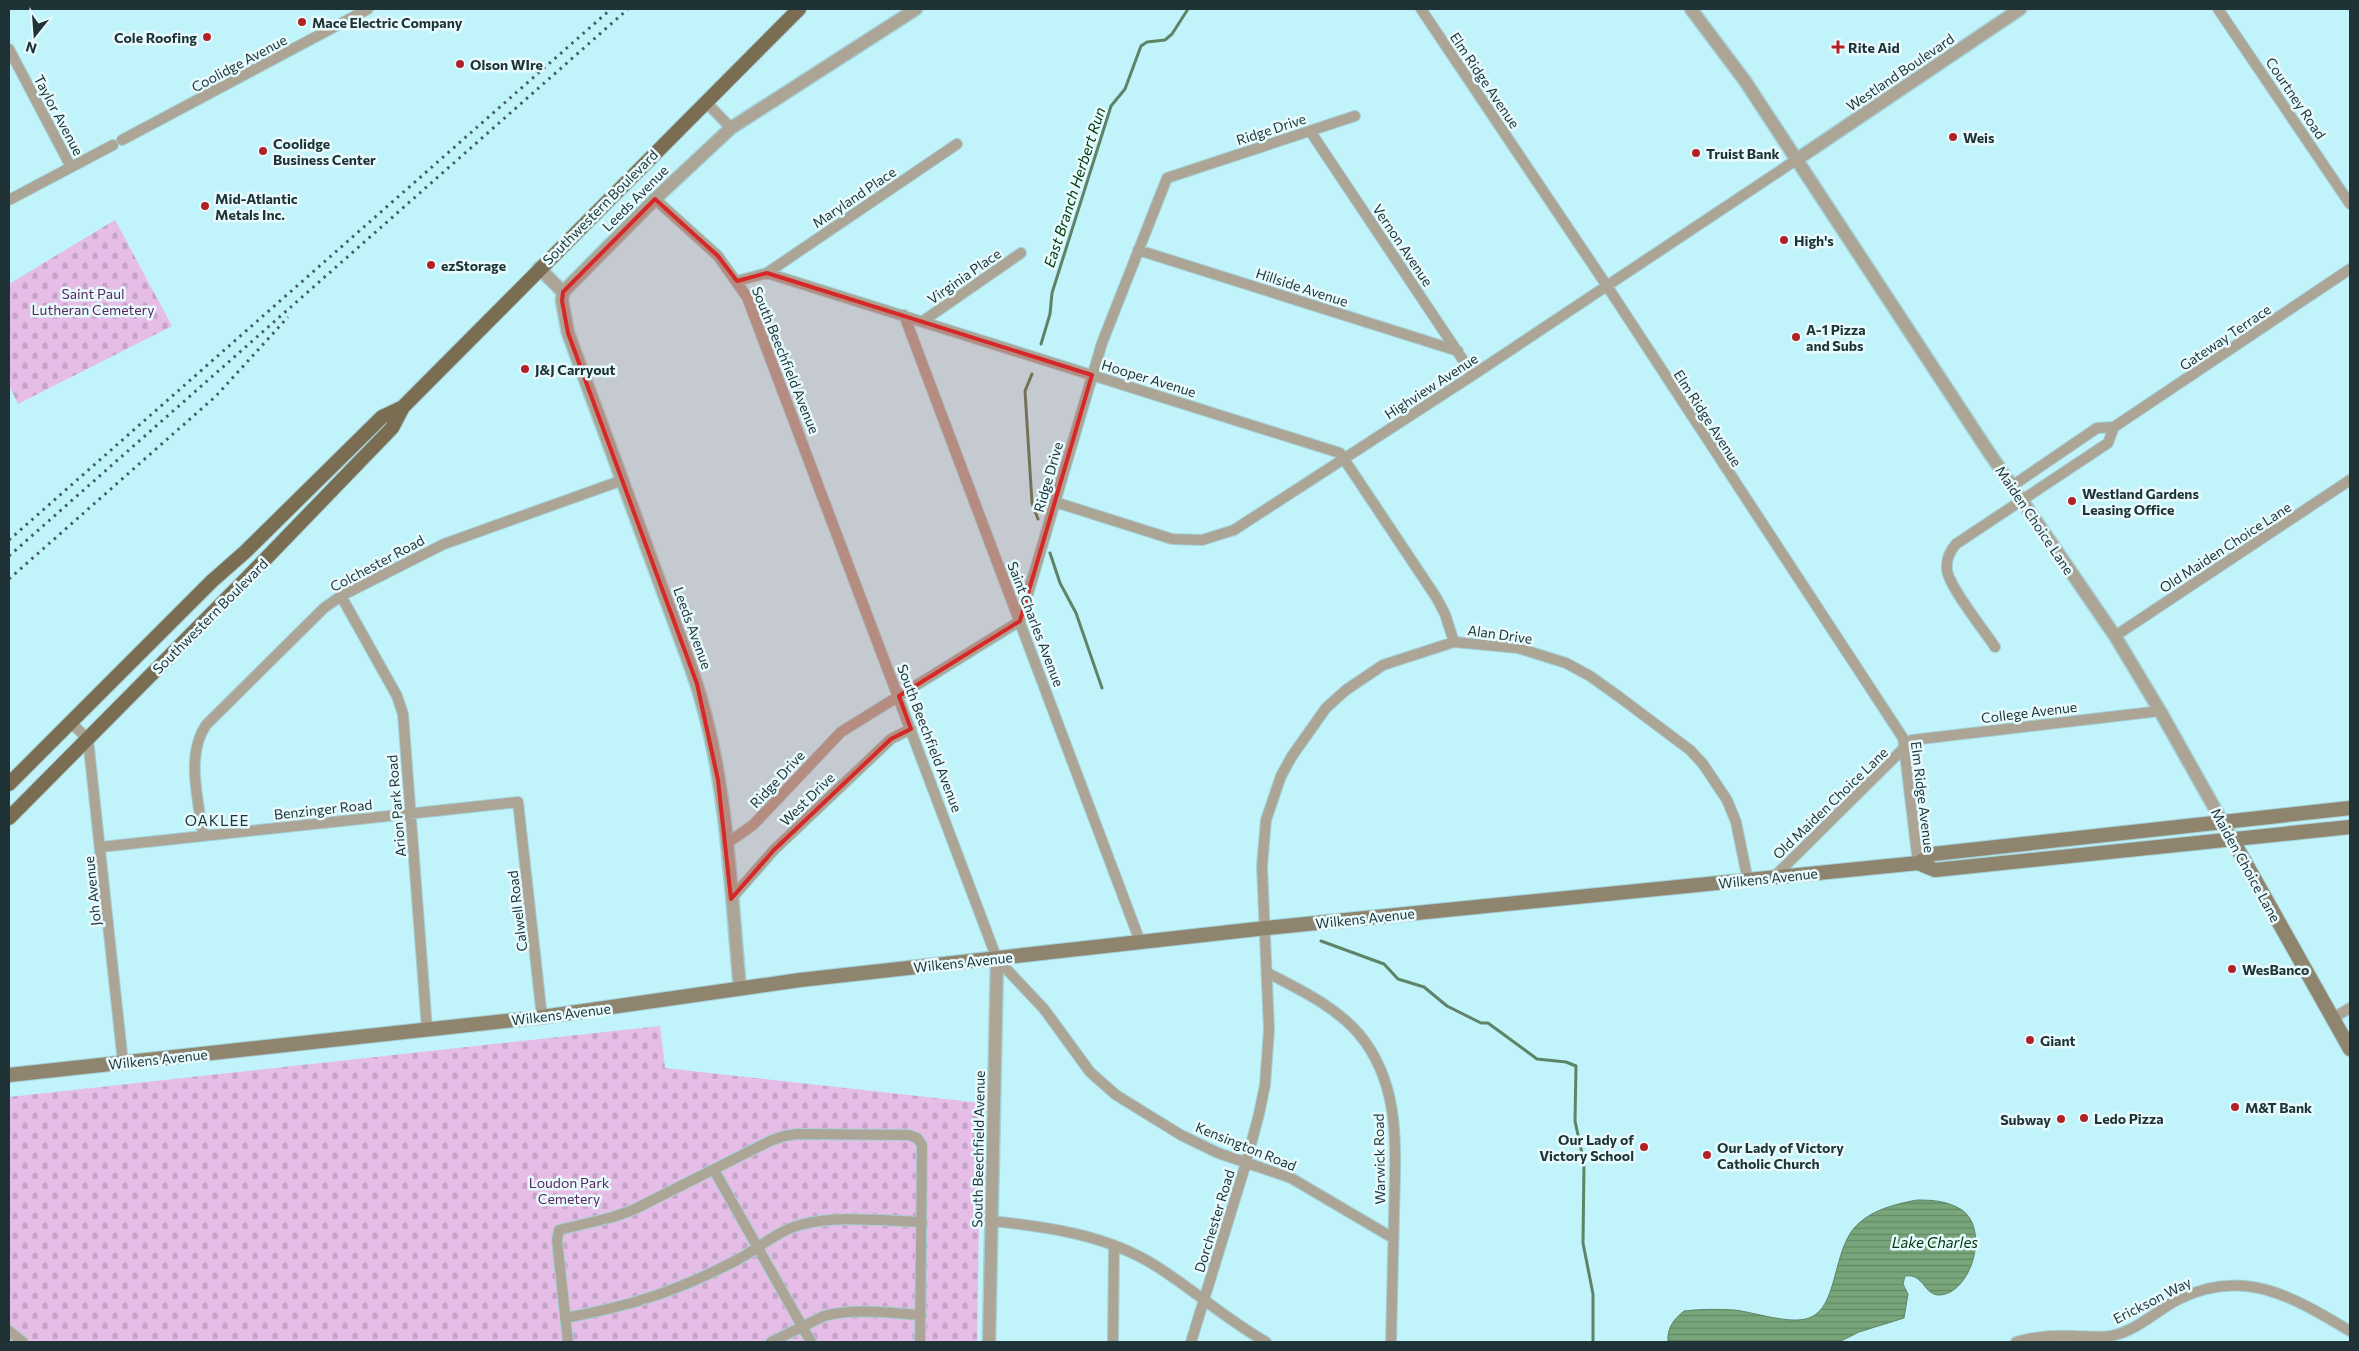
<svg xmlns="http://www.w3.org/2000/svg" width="2359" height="1351" viewBox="0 0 2359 1351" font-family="Commissioner,sans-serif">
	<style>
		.cemetery { fill: url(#cemetery-stones) }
		.water { fill: url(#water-rules); stroke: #5d8466 }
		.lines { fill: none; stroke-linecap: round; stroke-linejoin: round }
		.stream { stroke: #5d8466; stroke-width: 3 }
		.minor-casing { stroke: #a4d0d7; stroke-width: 12 }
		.tertiary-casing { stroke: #a4d0d7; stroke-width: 15 }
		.secondary-casing { stroke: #a4d0d7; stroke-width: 16 }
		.primary-casing { stroke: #a4d0d7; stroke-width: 16 }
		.minor { stroke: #aca596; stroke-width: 10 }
		.tertiary { stroke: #aca596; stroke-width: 12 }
		.secondary { stroke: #8f846d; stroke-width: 14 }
		.primary { stroke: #7a6d51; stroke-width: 14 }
		.rail { stroke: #456064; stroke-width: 3; stroke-dasharray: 2.5 5; stroke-linecap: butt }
		.marked { fill: #d62828; fill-opacity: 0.2; stroke: #d62828; stroke-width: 4; stroke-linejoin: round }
		.poi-dot { fill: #b22125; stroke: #e7fafd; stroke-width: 2 }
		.labels { text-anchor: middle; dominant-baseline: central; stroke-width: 5; stroke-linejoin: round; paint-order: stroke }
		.poi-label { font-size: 14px; font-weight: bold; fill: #1f3336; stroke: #e7fafd; text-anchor: start }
		.street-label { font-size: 14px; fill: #1f3336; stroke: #e7fafd }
		.park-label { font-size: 14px; fill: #5b265e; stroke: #e7fafd }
		.water-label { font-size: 15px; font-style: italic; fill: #01360b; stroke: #e7fafd }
		.neighbourhood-label { font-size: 15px; letter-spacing: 1px; fill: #1f3336; stroke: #e7fafd }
	</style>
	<defs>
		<pattern id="cemetery-stones" width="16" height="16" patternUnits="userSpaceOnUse" patternTransform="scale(1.25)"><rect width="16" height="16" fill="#e6bde6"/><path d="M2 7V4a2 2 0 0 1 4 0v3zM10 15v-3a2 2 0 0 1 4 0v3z" fill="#c5a3c6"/></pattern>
		<pattern id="water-rules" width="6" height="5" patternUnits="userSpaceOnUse" patternTransform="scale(1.25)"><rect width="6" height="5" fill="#78a67a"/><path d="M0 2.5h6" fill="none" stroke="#628865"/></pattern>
	</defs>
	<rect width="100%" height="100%" fill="#c1f3fa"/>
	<!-- cemetery -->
	<path class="cemetery" d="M115,220l57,106 -154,78 -9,-19v-101z
		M660,1026l5,42 316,35 -4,239h-968v-245z"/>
	<!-- water -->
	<path class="water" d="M1917,1200c16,0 31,1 45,10 28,20 9,83 -22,85 -16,1 -16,-22 -35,-19l-2,8 5,10 -4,24 -45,14 -20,10h-171c-1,-14 5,-22 16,-31 16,-2 34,-2 50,-1 20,2 56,15 75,8 30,-10 23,-71 49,-94 16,-15 38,-20 59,-24z"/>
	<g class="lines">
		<!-- stream -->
		<path class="stream" d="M1041,344l9,-30 2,-21 59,-187 14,-17 16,-43 6,-4 18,-2 7,-6 16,-25
			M1032,374l-7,17 7,112 6,16
			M1050,553l10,30 16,30 26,75
			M1321,941l63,23 14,15 26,8 23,19 34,17h7l49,36 29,3 10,4 -1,55 9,42 -1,80 10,51v48"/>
		<defs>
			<path id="minor" d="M1421,9l186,277 296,452 15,125
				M2218,9l132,195
				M9,49l62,118
				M705,101l26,27
				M1310,131l163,244
				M122,140l246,-131
				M655,199l63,57 29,41 250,662 47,50 46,63 26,23 65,40 37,18 73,25 102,60
				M9,200l104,-55
				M1138,250l320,101
				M767,273l190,-129
				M737,281l30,-8 573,180 96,144 9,17 9,28
				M904,315l237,629
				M923,321l98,-68
				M2012,486l85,-58 17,-1 236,-158
				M1055,502l117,37 30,1 32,-10 239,-155 323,-215
				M341,596l56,100 6,18 24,315
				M2115,636l235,-156
				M1995,647c-11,-17 -46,-60 -48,-77 -1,-10 2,-18 9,-26l152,-101 6,-16
				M71,723l17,16 35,324
				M203,836c-4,-35 -18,-80 3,-111l118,-117 17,-12 103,-52 179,-64
				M726,844l27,-19 88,-93 179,-111 82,-278 65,-165 188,-62
				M101,847l417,-45 24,215
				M1774,877l138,-137 248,-29
				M731,899l43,-49 117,-111 20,-10
				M1268,973c32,17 67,33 91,61 44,53 36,119 35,182 -1,42 -2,84 -3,126
				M2333,1018l17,-10
				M714,1170l97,172
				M992,1221c57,6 115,14 164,45 38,24 71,54 110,76
				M565,1318c66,-12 113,-27 172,-58 21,-11 40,-29 63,-35 35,-10 85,-4 122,-3
				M9,1331l14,11
				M568,1342l-11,-102 2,-10 54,-13 20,-7 137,-69 14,-5 13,-2 112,1 8,3 5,7 -2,197
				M771,1342l53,-26c31,-8 66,-3 97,-1
				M1113,1342l1,-97
				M1191,1342l55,-179 13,-49 6,-29 4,-55 -7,-164 4,-46 15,-44 11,-20 34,-48 20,-18 37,-25 71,-23 64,6 48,15 24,13 28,20 72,54 13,14 24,36 9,22 12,59
				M2016,1342c20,-6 40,-7 60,-6 11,0 24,2 35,0 25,-5 44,-24 66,-36 66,-34 116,-3 173,31"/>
			<path id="tertiary" d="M1691,9l54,72 243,370 127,185 45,75 72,128
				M1796,160l224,-151
				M539,268l24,24
				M740,989c-10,-106 -13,-221 -49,-321l-123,-335 -6,-32 1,-9 92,-93 76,-71 185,-119
				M989,1342l8,-383"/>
			<path id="secondary" d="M2232,839l118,210
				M1918,863l17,7 415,-43
				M9,1075l533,-58 258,-37 466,-52 652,-65 15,-9 417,-46"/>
			<path id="primary" d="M9,784l203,-203 33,-29 137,-135 21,-10
				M9,818l240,-242 143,-148 11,-21 396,-398"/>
		</defs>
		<!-- minor casing -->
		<use href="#minor" class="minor-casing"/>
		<!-- tertiary casing -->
		<use href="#tertiary" class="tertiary-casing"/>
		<!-- secondary casing -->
		<use href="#secondary" class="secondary-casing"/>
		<!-- primary casing -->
		<use href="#primary" class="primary-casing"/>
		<!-- minor -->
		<use href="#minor" class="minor"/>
		<!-- tertiary -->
		<use href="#tertiary" class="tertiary"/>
		<!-- secondary -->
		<use href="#secondary" class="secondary"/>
		<!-- primary -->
		<use href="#primary" class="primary"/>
		<!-- rail -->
		<path class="rail" d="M9,540l602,-531
			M9,556l619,-547
			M9,579l207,-183 72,-79"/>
	</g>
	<!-- marked area -->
	<path class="marked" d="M655,199l63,57 19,25 30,-8 325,102 -72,246 -121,75 12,33 -20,10 -117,111 -43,49 -13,-119 -21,-96 -129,-351 -6,-32 1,-9z"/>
	<!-- markers -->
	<g class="poi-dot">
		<circle cx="302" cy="22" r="5"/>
		<circle cx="207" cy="37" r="5"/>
		<path d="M1835.5 39.5h5v5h5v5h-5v5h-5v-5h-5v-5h5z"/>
		<circle cx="460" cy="64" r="5"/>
		<circle cx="1953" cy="137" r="5"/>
		<circle cx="263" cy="151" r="5"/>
		<circle cx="1696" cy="153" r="5"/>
		<circle cx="205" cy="206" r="5"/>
		<circle cx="1784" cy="240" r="5"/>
		<circle cx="431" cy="265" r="5"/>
		<circle cx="1796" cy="337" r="5"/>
		<circle cx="525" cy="369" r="5"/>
		<circle cx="2072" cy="501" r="5"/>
		<circle cx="2232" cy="969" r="5"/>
		<circle cx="2030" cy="1040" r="5"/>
		<circle cx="2235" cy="1107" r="5"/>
		<circle cx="2084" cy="1118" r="5"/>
		<circle cx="2061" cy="1119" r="5"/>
		<circle cx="1644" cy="1147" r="5"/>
		<circle cx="1707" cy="1155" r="5"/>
	</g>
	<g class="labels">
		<!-- poi labels -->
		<g class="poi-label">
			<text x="312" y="22">Mace Electric Company</text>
			<text x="197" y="37" text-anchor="end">Cole Roofing</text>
			<text x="1848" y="47">Rite Aid</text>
			<text x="470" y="64">Olson WIre</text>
			<text x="1963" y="137">Weis</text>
			<text x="273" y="143">Coolidge<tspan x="273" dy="16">Business Center</tspan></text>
			<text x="1706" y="153">Truist Bank</text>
			<text x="215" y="198">Mid-Atlantic<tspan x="215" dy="16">Metals Inc.</tspan></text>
			<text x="1794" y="240">High's</text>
			<text x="441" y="265">ezStorage</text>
			<text x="1806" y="329">A-1 Pizza<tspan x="1806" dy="16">and Subs</tspan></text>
			<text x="535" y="369">J&amp;J Carryout</text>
			<text x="2082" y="493">Westland Gardens<tspan x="2082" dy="16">Leasing Office</tspan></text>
			<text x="2242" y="969">WesBanco</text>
			<text x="2040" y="1040">Giant</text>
			<text x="2245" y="1107">M&amp;T Bank</text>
			<text x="2094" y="1118">Ledo Pizza</text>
			<text x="2051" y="1119" text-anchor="end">Subway</text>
			<text x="1634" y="1139" text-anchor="end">Our Lady of<tspan x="1634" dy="16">Victory School</tspan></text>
			<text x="1717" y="1147">Our Lady of Victory<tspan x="1717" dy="16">Catholic Church</tspan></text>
		</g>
		<!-- street labels -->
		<g class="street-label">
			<text transform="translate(239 63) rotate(-28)">Coolidge Avenue</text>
			<text transform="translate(1900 72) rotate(-34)">Westland Boulevard</text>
			<text transform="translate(1485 80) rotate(56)">Elm Ridge Avenue</text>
			<text transform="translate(2296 98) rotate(56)">Courtney Road</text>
			<text transform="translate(59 115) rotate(62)">Taylor Avenue</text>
			<text transform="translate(1271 129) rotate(-18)">Ridge Drive</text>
			<text transform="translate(854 197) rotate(-34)">Maryland Place</text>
			<text transform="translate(635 198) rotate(-45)">Leeds Avenue</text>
			<text transform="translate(600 207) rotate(-45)">Southwestern Boulevard</text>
			<text transform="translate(1403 245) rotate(56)">Vernon Avenue</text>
			<text transform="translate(964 276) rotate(-35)">Virginia Place</text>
			<text transform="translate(1302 287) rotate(18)">Hillside Avenue</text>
			<text transform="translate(2225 337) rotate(-34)">Gateway Terrace</text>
			<text transform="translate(786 360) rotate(68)">South Beechfield Avenue</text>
			<text transform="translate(1149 378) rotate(17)">Hooper Avenue</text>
			<text transform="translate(1431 386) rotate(-33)">Highview Avenue</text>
			<text transform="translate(1708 418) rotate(57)">Elm Ridge Avenue</text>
			<text transform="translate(1048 477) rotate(-74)">Ridge Drive</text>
			<text transform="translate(2035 520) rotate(56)">Maiden Choice Lane</text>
			<text transform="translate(2225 547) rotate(-33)">Old Maiden Choice Lane</text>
			<text transform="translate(377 563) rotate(-28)">Colchester Road</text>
			<text transform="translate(210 616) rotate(-45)">Southwestern Boulevard</text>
			<text transform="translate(1036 624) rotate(69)">Saint Charles Avenue</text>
			<text transform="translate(693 628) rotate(70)">Leeds Avenue</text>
			<text transform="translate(1500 634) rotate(8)">Alan Drive</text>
			<text transform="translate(2029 712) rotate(-7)">College Avenue</text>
			<text transform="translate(930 738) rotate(69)">South Beechfield Avenue</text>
			<text transform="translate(777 779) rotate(-47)">Ridge Drive</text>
			<text transform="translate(1923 797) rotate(83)">Elm Ridge Avenue</text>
			<text transform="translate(807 799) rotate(-44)">West Drive</text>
			<text transform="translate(1830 803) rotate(-44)">Old Maiden Choice Lane</text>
			<text transform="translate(396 806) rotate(-95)">Arion Park Road</text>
			<text transform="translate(323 809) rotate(-6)">Benzinger Road</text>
			<text transform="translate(2246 865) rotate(61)">Maiden Choice Lane</text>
			<text transform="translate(1768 878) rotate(-6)">Wilkens Avenue</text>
			<text transform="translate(92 891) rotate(-96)">Joh Avenue</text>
			<text transform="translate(517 911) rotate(-97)">Calwell Road</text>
			<text transform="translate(1365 918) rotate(-6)">Wilkens Avenue</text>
			<text transform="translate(963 962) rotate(-6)">Wilkens Avenue</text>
			<text transform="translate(561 1014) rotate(-7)">Wilkens Avenue</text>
			<text transform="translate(158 1059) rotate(-6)">Wilkens Avenue</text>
			<text transform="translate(1246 1146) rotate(22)">Kensington Road</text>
			<text transform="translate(978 1149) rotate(-89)">South Beechfield Avenue</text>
			<text transform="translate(1379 1159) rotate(-91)">Warwick Road</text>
			<text transform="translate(1214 1221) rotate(-73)">Dorchester Road</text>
			<text transform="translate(2152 1300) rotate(-27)">Erickson Way</text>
		</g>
		<!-- park labels -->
		<g class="park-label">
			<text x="93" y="293">Saint Paul<tspan x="93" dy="16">Lutheran Cemetery</tspan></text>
			<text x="569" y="1182">Loudon Park<tspan x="569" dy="16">Cemetery</tspan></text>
		</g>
		<!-- water labels -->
		<g class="water-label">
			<text transform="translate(1074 187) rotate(-72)">East Branch Herbert Run</text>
			<text x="1935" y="1242">Lake Charles</text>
		</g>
		<!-- neighbourhood labels -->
		<g class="neighbourhood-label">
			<text x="217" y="820">OAKLEE</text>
		</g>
	</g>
	<!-- border -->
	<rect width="2359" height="1351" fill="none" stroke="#1f3336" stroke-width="20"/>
	<!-- north arrow -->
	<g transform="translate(35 35) rotate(197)" stroke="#e7fafd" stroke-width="4" paint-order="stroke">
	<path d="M0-4L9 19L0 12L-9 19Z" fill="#1f3336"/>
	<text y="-8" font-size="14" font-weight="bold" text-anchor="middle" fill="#1f3336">N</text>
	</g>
</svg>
